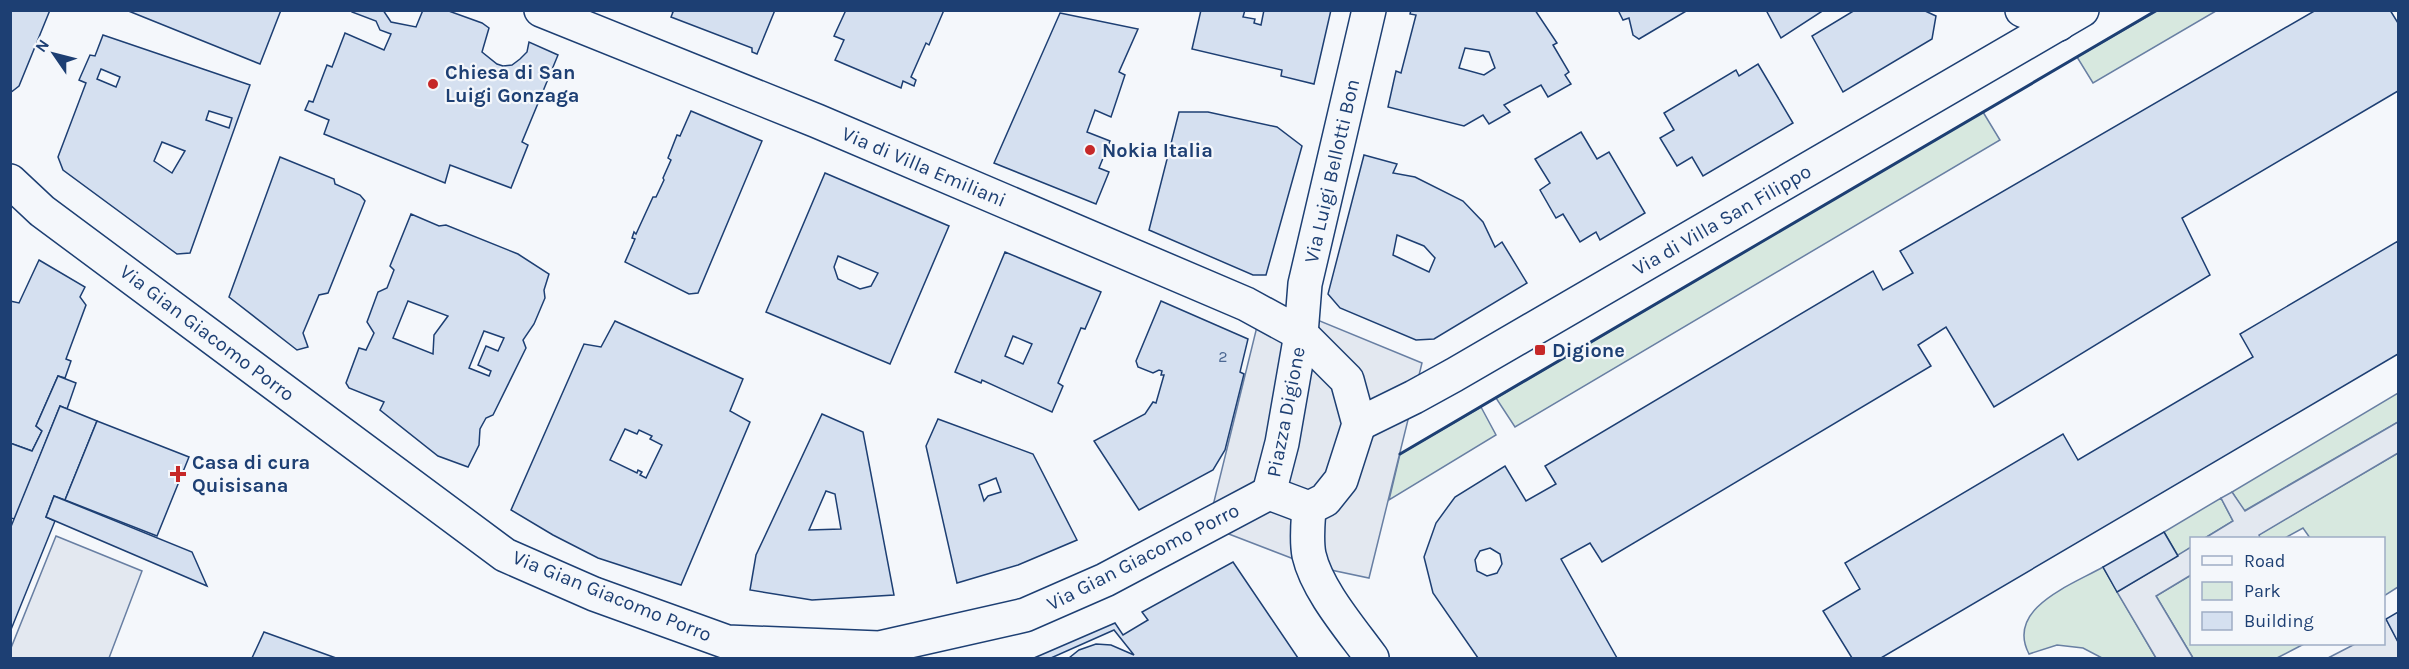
<svg xmlns="http://www.w3.org/2000/svg" width="2409" height="669" font-family="Karla,sans-serif">
  <style>
    .green { fill: #d7e8df; stroke: #687fa3; stroke-width: 1.5 }
    .parking { fill: #e3e8f0; stroke: #687fa3; stroke-width: 1.5 }
    .building { fill: #d5e0f0; stroke: #1d3f73; stroke-width: 1.5; fill-rule: evenodd }
    .lines { fill: none; stroke-linecap: round; stroke-linejoin: round }
    .minor-casing { stroke: #1d3f73; stroke-width: 36 }
    .minor { stroke: #f4f7fb; stroke-width: 33 }
    .wall { stroke: #1d3f73; stroke-width: 3 }
    .poi-dot { fill: #c62828; stroke: #f4f7fb; stroke-width: 2 }
    .labels { text-anchor: middle; dominant-baseline: central; stroke-width: 4.5; stroke-linejoin: round; paint-order: stroke }
    .number-label { font-size: 16px; fill: #4b6792 }
    .poi-label { font-size: 20px; font-weight: bold; fill: #1d3f73; stroke: #f4f7fb; text-anchor: start }
    .street-label { font-size: 20px; fill: #1d3f73; stroke: #f4f7fb }
  </style>
  <rect width="100%" height="100%" fill="#f4f7fb"/>
  <!-- green -->
  <g class="green">
    <polygon points="2157,11 2216,11 2093,83 2077,57"/>
    <polygon points="1983,112 2000,140 1515,427 1496,398"/>
    <polygon points="2398,393 2398,422 2244,511 2232,492"/>
    <polygon points="1481,407 1496,435 1389,500 1400,454"/>
    <polygon points="2398,453 2398,587 2384,596 2384,538 2310,538 2303,528 2285,538 2260,538 2258,535"/>
    <polygon points="2221,498 2233,521 2205,538 2192,538 2191,547 2178,556 2164,532"/>
    <path d="M2103,567L2156,658H2102L2083,648L2057,645L2029,654C2005,608 2072,585 2103,567Z"/>
    <polygon points="2191,575 2192,644 2304,644 2277,658 2193,658 2156,596"/>
  </g>
  <!-- parking -->
  <g class="parking">
    <polygon points="1264,298 1422,363 1369,578 1312,566 1208,526"/>
    <polygon points="2398,422 2398,453 2259,535 2260,538 2205,538 2233,521 2221,498 2232,492 2245,511"/>
    <polygon points="56,536 142,571 109,658 11,658 11,648"/>
    <polygon points="2191,547 2191,575 2156,596 2193,658 2156,658 2117,592"/>
    <polygon points="2386,619 2398,642 2398,658 2328,658 2355,644 2384,644 2384,621"/>
  </g>
  <!-- building -->
  <g class="building">
    <polygon points="10,10 50,10 19,86 10,93"/>
    <polygon points="126,10 281,10 260,64"/>
    <polygon points="352,10 383,10 391,22 416,27 423,10 446,10 482,23 489,28 482,52 497,64 503,66 512,65 520,59 527,52 529,42 558,55 522,142 528,145 511,188 450,165 445,183 324,134 329,120 305,110 309,101 313,102 327,65 332,67 345,33 384,50 391,34 380,30 376,21 352,12"/>
    <polygon points="669,10 775,10 757,54 752,52 752,48 671,17 673,12"/>
    <polygon points="846,10 944,10 929,45 926,43 911,77 916,80 914,86 903,81 901,88 835,60 844,40 834,36"/>
    <polygon points="1201,10 1245,10 1243,17 1255,19 1254,23 1261,25 1264,10 1331,10 1314,84 1281,76 1282,70 1192,49"/>
    <path d="M1411,10H1535L1557,43L1553,45L1569,72L1565,75L1571,84L1548,97L1541,85L1504,105L1510,112L1489,124L1483,115L1464,126L1388,107L1396,71L1401,73L1416,15L1410,14ZM1465,48L1489,52L1495,68L1484,75L1459,68Z"/>
    <polygon points="1618,10 1688,10 1639,39 1633,35 1629,18 1623,20"/>
    <polygon points="1766,10 1824,10 1781,38"/>
    <polygon points="1923,10 1936,16 1932,39 1843,92 1812,36 1855,10"/>
    <path d="M2316,10H2390L2398,23V91L2182,218L2210,275L1994,407L1946,327L1918,345L1931,366L1602,562L1590,543L1561,559L1617,658H1478L1433,593L1424,557L1436,523L1455,497L1505,466L1526,501L1556,484L1545,466L1873,271L1883,290L1913,273L1900,251ZM1490,548L1500,554L1502,564L1497,573L1487,576L1477,571L1475,560L1480,551Z"/>
    <polygon points="1060,13 1138,29 1119,72 1125,75 1111,117 1095,110 1087,132 1110,141 1099,168 1109,172 1096,204 994,163"/>
    <path d="M103,35L250,85L190,253L177,254L63,170L58,157L86,83L79,80L90,55L95,56ZM101,69L120,77L116,87L97,79ZM209,111L232,118L229,128L206,120ZM162,142L185,151L172,173L154,161Z"/>
    <polygon points="1758,64 1793,123 1703,176 1692,157 1677,166 1660,138 1674,130 1664,113 1736,70 1739,76"/>
    <polygon points="691,111 762,141 698,293 689,294 625,262 635,239 632,238 634,232 636,234 653,197 656,197 664,180 663,178 671,160 668,158 677,135 680,136"/>
    <polygon points="1179,112 1208,112 1277,127 1302,146 1266,275 1253,275 1149,230"/>
    <polygon points="1581,132 1597,159 1609,152 1645,213 1600,240 1596,232 1580,242 1563,214 1556,218 1540,190 1550,183 1535,159"/>
    <path d="M1364,155L1397,164L1393,173L1415,177L1463,201L1483,222L1495,247L1502,242L1527,283L1434,339L1416,340L1340,308L1328,294ZM1397,235L1424,246L1435,258L1429,272L1393,255Z"/>
    <polygon points="280,157 334,179 335,184 360,195 365,201 328,293 319,295 303,333 308,347 297,350 229,297"/>
    <path d="M825,173L949,226L890,364L766,312ZM838,256L878,273L871,286L860,289L838,279L834,267Z"/>
    <path d="M411,214L439,226L446,225L518,254L549,274L544,290L545,298L534,324L523,340L526,348L493,415L486,418L480,429L479,445L468,467L438,456L380,410L384,402L349,388L346,383L359,348L366,350L374,333L367,322L378,292L387,288L394,270L390,266ZM408,301L448,316L434,335L433,354L393,338ZM484,331L504,338L498,351L486,346L478,365L491,371L489,376L469,368Z"/>
    <polygon points="2398,241 2398,354 1881,658 1852,658 1823,611 1860,589 1845,563 2063,434 2078,460 2253,357 2240,334"/>
    <path d="M1005,252L1101,292L1085,329L1081,328L1058,383L1063,386L1052,412L982,380L981,383L955,372ZM1013,336L1032,344L1023,364L1005,356Z"/>
    <polygon points="39,260 85,287 80,297 86,305 66,359 71,361 65,378 58,376 36,426 42,431 32,451 10,443 10,301 19,303"/>
    <polygon points="1161,301 1248,339 1240,372 1244,374 1225,450 1213,470 1139,510 1094,441 1145,414 1153,402 1156,403 1164,375 1161,375 1162,371 1159,370 1153,373 1138,367 1136,361"/>
    <path d="M615,321L743,379L730,411L750,422L681,585L598,558L553,535L511,510L584,344L601,347ZM625,429L637,434L639,430L652,436L650,439L662,445L646,478L640,475L642,472L638,470L637,473L610,460Z"/>
    <polygon points="58,376 76,383 67,409 60,406 15,519 10,518 10,443 32,451 42,431 36,426"/>
    <polygon points="60,406 97,421 65,500 54,496 46,517 55,521 10,632 10,529"/>
    <path d="M822,414L863,432L894,595L812,600L750,590L756,555ZM826,491L835,494L841,529L809,530Z"/>
    <path d="M938,419L1033,454L1077,540L1018,565L957,583L926,446ZM996,478L1001,492L988,496L984,501L979,485Z"/>
    <polygon points="97,421 189,457 157,536 65,500"/>
    <polygon points="54,496 192,552 207,586 46,517"/>
    <polygon points="2164,532 2178,556 2117,592 2103,567"/>
    <polygon points="1233,562 1298,658 1069,658 1079,650 1096,644 1111,645 1134,655 1114,630 1051,658 1034,658 1115,623 1123,635 1148,620 1142,612"/>
    <polygon points="2398,612 2398,642 2386,619"/>
    <polygon points="264,632 336,658 252,658"/>
  </g>
  <g class="lines">
    <defs>
      <g id="minor">
        <polyline points="541,10 817,121 1246,304 1301,334 1305,284 1369,10"/>
        <polyline points="2022,10 2059,24"/>
        <polyline points="10,181 42,211 505,555 594,594 727,642 879,648 1025,615 1105,580 1269,493"/>
        <polygon points="1301,334 1347,380 1359,424 1341,480 1325,500 1309,508 1269,493 1282,443"/>
        <polyline points="1359,424 1414,397 1454,375 2082,10"/>
        <path d="M1309,508C1308,523 1306,540 1309,555C1317,590 1351,629 1372,658"/>
      </g>
    </defs>
    <!-- minor casing -->
    <use href="#minor" class="minor-casing"/>
    <!-- minor -->
    <use href="#minor" class="minor"/>
    <!-- wall -->
    <polyline class="wall" points="1400,454 2157,10"/>
  </g>
  <!-- markers -->
  <g class="poi-dot">
    <circle cx="433" cy="84" r="6"/>
    <circle cx="1090" cy="150" r="6"/>
    <rect x="1534" y="344" width="12" height="12" rx="3"/>
    <path d="M175 465h6v6h6v6h-6v6h-6v-6h-6v-6h6z"/>
  </g>
  <g class="labels">
    <!-- number labels -->
    <g class="number-label">
      <text x="1223" y="356">2</text>
    </g>
    <!-- poi labels -->
    <g class="poi-label">
      <text x="445" y="72">Chiesa di San<tspan x="445" dy="23">Luigi Gonzaga</tspan></text>
      <text x="1102" y="150">Nokia Italia</text>
      <text x="1552" y="350">Digione</text>
      <text x="192" y="462">Casa di cura<tspan x="192" dy="23">Quisisana</tspan></text>
    </g>
    <!-- street labels -->
    <g class="street-label">
      <text transform="translate(924 167) rotate(23)">Via di Villa Emiliani</text>
      <text transform="translate(1332 171) rotate(-77)">Via Luigi Bellotti Bon</text>
      <text transform="translate(1722 220) rotate(-30)">Via di Villa San Filippo</text>
      <text transform="translate(207 333) rotate(37)">Via Gian Giacomo Porro</text>
      <text transform="translate(1286 412) rotate(-79)">Piazza Digione</text>
      <text transform="translate(1143 557) rotate(-27)">Via Gian Giacomo Porro</text>
      <text transform="translate(612 596) rotate(22)">Via Gian Giacomo Porro</text>
    </g>
  </g>
  <!-- border -->
  <rect width="2409" height="669" fill="none" stroke="#1d3f73" stroke-width="24"/>
  <!-- legend -->
  <rect x="2190" y="537" width="195" height="108" fill="#f4f7fb" stroke="#9eadc5" stroke-width="1.5"/>
  <rect x="2202" y="556" width="30" height="9" fill="#f4f7fb" stroke="#9eadc5" stroke-width="1.5"/>
  <text x="2244" y="567" font-size="18" fill="#1d3f73">Road</text>
  <rect x="2202" y="582" width="30" height="18" fill="#d7e8df" stroke="#9eadc5" stroke-width="1.5"/>
  <text x="2244" y="597" font-size="18" fill="#1d3f73">Park</text>
  <rect x="2202" y="612" width="30" height="18" fill="#d5e0f0" stroke="#9eadc5" stroke-width="1.5"/>
  <text x="2244" y="627" font-size="18" fill="#1d3f73">Building</text>
  <!-- north arrow -->
  <g transform="translate(54 54) rotate(305)" stroke="#f4f7fb" stroke-width="4.5" paint-order="stroke">
  <path d="M0-4.5L10 22L0 15L-10 22Z" fill="#1d3f73"/>
  <text y="-9" font-size="16" font-weight="bold" text-anchor="middle" fill="#1d3f73">N</text>
  </g>
</svg>
